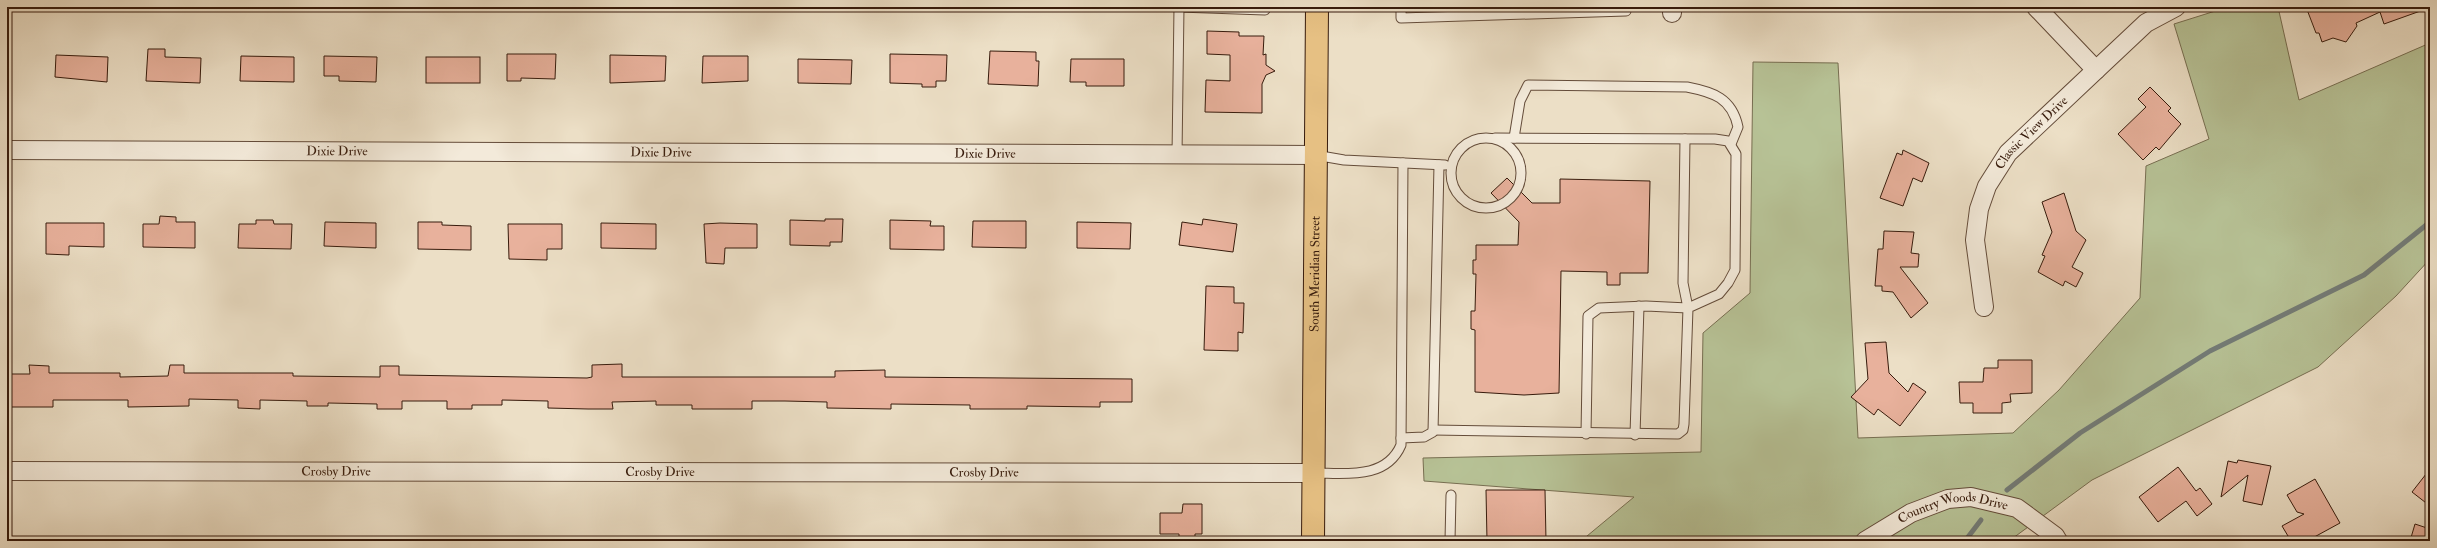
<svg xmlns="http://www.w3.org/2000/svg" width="2437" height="548" font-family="'IM FELL Double Pica',serif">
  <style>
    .green { fill: #b7c296; stroke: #776e51 }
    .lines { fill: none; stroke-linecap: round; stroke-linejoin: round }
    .stream { stroke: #737b76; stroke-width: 5 }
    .building { fill: #e8b19c; stroke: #371b0c }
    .service-casing { stroke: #644c3a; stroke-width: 11 }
    .minor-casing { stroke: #644c3a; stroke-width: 20 }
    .primary-casing { stroke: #371b0c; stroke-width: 24 }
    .service { stroke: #f3eada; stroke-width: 9 }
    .minor { stroke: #f3eada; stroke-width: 18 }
    .primary { stroke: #e6c083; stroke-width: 22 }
    .labels { text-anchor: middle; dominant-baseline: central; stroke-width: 3; stroke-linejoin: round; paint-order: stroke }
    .street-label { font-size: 13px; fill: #371b0c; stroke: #f3eada }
  </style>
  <rect width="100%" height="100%" fill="#ecdfc6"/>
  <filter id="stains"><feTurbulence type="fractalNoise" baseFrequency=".005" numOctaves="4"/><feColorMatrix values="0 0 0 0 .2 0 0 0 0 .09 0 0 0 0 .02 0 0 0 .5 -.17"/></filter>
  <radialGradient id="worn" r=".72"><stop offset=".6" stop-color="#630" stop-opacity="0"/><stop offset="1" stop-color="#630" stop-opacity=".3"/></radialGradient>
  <!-- green -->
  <polygon class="green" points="2228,7 2278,7 2299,100 2430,43 2430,259 2396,296 2318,367 2092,480 2009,541 1581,541 1634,497 1424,481 1423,458 1701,452 1703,333 1750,293 1753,62 1838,63 1858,438 2013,433 2059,390 2140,298 2146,166 2209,139 2174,24"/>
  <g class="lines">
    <!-- stream -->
    <g class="stream">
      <polyline points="2007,490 2080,433 2210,351 2364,275 2430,222"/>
      <polyline points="1965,541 1981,520"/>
    </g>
  </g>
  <!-- building -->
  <g class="building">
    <polygon points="2306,7 2426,7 2426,9 2384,24 2380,12 2356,23 2357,26 2346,42 2333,38 2322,42 2319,33 2316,33"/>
    <polygon points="1207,31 1239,32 1239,36 1264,36 1263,55 1266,54 1266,65 1275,71 1266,75 1262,84 1262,113 1205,112 1206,80 1230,81 1230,55 1207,54"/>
    <polygon points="148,49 165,49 165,57 201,58 200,83 146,81"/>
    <polygon points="990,51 1036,52 1036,61 1039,61 1038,86 988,84"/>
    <polygon points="507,54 556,54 555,79 521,78 521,81 507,81"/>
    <polygon points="890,54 947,55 946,81 936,81 936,87 922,87 922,84 890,83"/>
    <polygon points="56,55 108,57 107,82 55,77"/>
    <polygon points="610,55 666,56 665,81 610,83"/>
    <polygon points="241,56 294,57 294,82 240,81"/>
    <polygon points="324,56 377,57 376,82 339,81 339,76 324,76"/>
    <polygon points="703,56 748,56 748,81 702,83"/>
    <rect x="426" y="57" width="54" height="26"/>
    <polygon points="798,59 852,60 851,84 798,83"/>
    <polygon points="1071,59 1124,59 1124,86 1086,86 1086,82 1070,82"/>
    <polygon points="2150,87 2171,108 2168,111 2181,124 2159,150 2156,147 2143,160 2118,134 2146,107 2138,99"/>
    <polygon points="1903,150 1929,163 1922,182 1913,178 1903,206 1880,198 1897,153 1902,155"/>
    <polygon points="1507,178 1532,203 1560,203 1560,179 1650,181 1648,273 1620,273 1620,285 1607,285 1607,272 1561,271 1559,393 1524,395 1475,392 1475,330 1471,329 1471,311 1475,311 1476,274 1473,274 1473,260 1476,260 1476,245 1518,245 1519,222 1491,193"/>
    <polygon points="2064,193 2076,231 2086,240 2072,267 2083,273 2076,287 2065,281 2063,286 2038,272 2045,256 2042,255 2052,232 2042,202"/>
    <polygon points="160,216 176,217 176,222 195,222 195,248 143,247 143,224 159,224"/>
    <polygon points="825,219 843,219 842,242 830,242 830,246 790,245 790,220 825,221"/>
    <polygon points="1203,219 1237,224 1233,252 1179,245 1182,222 1202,225"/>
    <polygon points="256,220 273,220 274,224 292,224 291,249 238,248 239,224 256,224"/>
    <polygon points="890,220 931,221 930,226 944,226 944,250 890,249"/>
    <polygon points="973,221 1026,221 1026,248 972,247"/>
    <polygon points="325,222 376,223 376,248 324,246"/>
    <polygon points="418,222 442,222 442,225 471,226 471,250 418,249"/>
    <polygon points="1077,222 1131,223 1130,249 1077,248"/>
    <polygon points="46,223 104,223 104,247 69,246 69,255 46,254"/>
    <polygon points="601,223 656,224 656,249 601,248"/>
    <polygon points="720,223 757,224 757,248 725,248 724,264 706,263 704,224"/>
    <polygon points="508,224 562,224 562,249 547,249 547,260 509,259"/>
    <polygon points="1884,231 1914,232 1911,253 1919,254 1918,267 1900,267 1928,303 1911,318 1893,292 1882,291 1882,286 1875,286 1878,249 1883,249"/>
    <polygon points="1206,286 1234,287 1234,303 1244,303 1243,333 1238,332 1238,351 1204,350"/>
    <polygon points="1886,342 1889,373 1908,392 1913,383 1926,392 1900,426 1878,409 1874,415 1851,397 1868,379 1865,343"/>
    <polygon points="1998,360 2032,360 2032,393 2010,394 2011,402 2002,403 2002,413 1973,413 1973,403 1960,403 1959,382 1983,382 1984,368 1998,368"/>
    <polygon points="622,364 622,377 835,377 835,371 885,370 885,377 1132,379 1132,402 1100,402 1100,407 1027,406 1027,409 970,409 970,405 891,404 891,409 827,408 827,402 785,401 752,401 752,409 692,409 692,405 656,405 656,401 612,402 613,409 588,409 548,408 548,401 502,400 502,405 472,405 472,409 447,409 447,401 402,401 402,409 377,409 377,404 328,403 328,406 307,406 307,401 260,400 260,409 238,408 238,400 189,399 189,406 128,407 128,400 53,400 53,407 7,407 7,374 30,374 29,365 49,366 49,373 120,373 120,377 168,376 170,365 184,365 184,373 293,373 293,376 380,377 380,366 399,366 399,375 587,378 592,377 592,365"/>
    <polygon points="2238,460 2271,466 2262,505 2243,501 2248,475 2221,497 2228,461 2237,463"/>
    <polygon points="2178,467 2196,491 2200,488 2212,504 2197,516 2186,501 2158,522 2139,497"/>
    <polygon points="2430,469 2430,506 2412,492"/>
    <polygon points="2315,479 2340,523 2307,541 2291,541 2282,526 2304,514 2297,512 2287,495"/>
    <polygon points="1486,490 1545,490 1546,541 1487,541"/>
    <polygon points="1183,504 1202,504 1202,534 1195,534 1195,541 1179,541 1179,534 1160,534 1160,513 1182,513"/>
    <polygon points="2415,524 2430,529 2430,541 2410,541"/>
  </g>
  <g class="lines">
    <defs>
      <g id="service">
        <polyline points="1401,7 1401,18 1626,11 1626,7"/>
        <circle cx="1486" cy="173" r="35"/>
        <path d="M1514,138L1520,101L1528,85L1687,87C1713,92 1732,98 1738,127L1731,144"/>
        <polyline points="1177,155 1179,7 1265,10"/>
        <polyline points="1315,155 1344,160 1445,165"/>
        <polyline points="1433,430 1678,434 1683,430 1684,424 1688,308 1719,294 1728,283 1735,270 1736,154 1728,141 1715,139 1495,138"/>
        <polyline points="1586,434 1588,316 1599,308 1646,306 1688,308 1683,283 1685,139"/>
        <polyline points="1635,435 1639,306"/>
        <polyline points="1401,438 1424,437 1433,432 1439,165"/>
        <path d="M1314,473C1345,473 1386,480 1401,445L1403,163"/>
        <polyline points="1450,541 1451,495"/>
      </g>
      <g id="minor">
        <polyline points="2036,7 2096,70"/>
        <polyline points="1672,13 1672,7"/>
        <path id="s1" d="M7,150L1315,155"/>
        <path id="s2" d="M1984,307L1975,240L1979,209L1987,186L2008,153L2096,70L2146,23L2176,7"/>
        <path id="s3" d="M7,471L1314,473"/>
        <path id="s4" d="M1865,541L1911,513L1948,499L1971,497L2017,508L2055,536L2058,541"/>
      </g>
      <g id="primary">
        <path id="s5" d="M1313,541L1317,7"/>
      </g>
    </defs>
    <!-- service casing -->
    <use href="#service" class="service-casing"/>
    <!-- minor casing -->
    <use href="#minor" class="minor-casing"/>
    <!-- primary casing -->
    <use href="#primary" class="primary-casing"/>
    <!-- service -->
    <use href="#service" class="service"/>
    <!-- minor -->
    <use href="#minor" class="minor"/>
    <!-- primary -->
    <use href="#primary" class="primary"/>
  </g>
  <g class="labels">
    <!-- street labels -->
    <g class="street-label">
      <text stroke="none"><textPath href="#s2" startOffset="193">Classic View Drive</textPath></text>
      <text stroke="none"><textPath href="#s1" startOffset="330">Dixie Drive</textPath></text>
      <text stroke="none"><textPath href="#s1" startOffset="654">Dixie Drive</textPath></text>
      <text stroke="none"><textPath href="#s1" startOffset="978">Dixie Drive</textPath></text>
      <text stroke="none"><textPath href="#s5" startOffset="267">South Meridian Street</textPath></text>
      <text stroke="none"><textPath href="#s3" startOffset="329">Crosby Drive</textPath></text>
      <text stroke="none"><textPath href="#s3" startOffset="653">Crosby Drive</textPath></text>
      <text stroke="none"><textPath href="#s3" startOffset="977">Crosby Drive</textPath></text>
      <text stroke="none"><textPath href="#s4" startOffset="97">Country Woods Drive</textPath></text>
    </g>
  </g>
  <!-- margin -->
  <rect width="2437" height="548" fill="none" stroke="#ecdfc6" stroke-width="24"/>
  <rect x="8" y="8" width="2421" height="532" fill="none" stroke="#371b0c" stroke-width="2"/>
  <rect x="12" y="12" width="2413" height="524" fill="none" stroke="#371b0c"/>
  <rect width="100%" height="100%" filter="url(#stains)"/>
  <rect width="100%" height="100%" fill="url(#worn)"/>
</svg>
